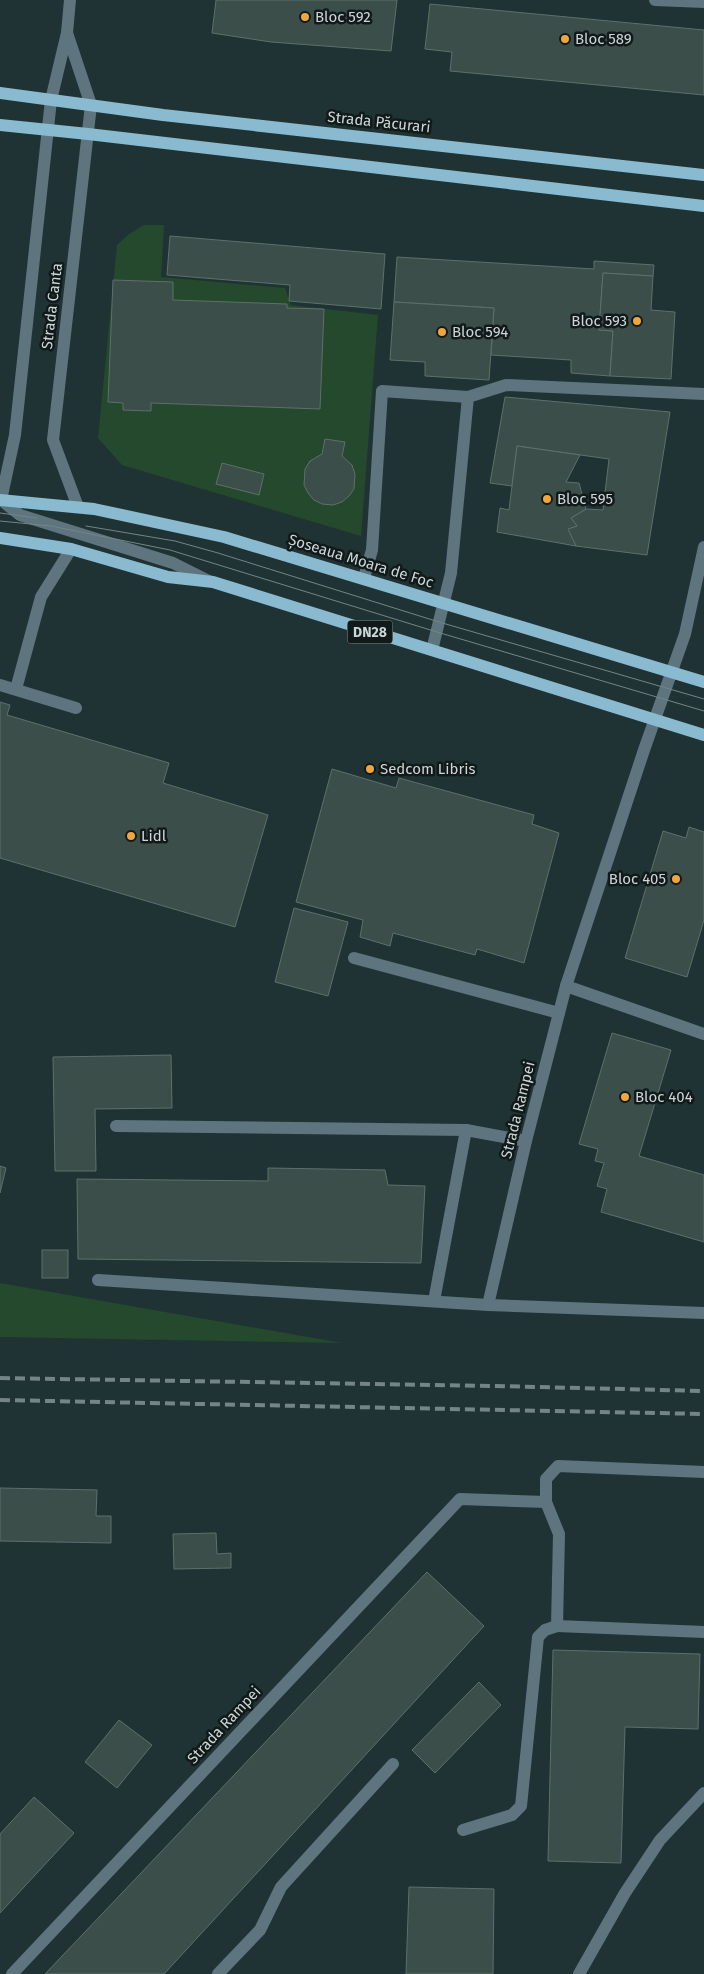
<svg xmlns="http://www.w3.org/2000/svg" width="704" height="1974" font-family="'Fira Sans',sans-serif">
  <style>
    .green { fill: #24492d }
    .building { fill: #3c4e49; stroke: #5d706a }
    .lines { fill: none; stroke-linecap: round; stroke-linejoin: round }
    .minor { stroke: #5e757f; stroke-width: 12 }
    .major { stroke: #8abacf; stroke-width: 12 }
    .tram { stroke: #758485; stroke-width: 1 }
    .rail { stroke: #758485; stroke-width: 4; stroke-dasharray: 10 5; stroke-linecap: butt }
    .poi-dot { fill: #efa73d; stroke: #111919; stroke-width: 2 }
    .labels { text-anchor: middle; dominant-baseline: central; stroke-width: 5; stroke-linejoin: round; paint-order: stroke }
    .shield { fill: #111919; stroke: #939d9e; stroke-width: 1 }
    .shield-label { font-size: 14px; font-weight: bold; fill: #cbd6d7 }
    .poi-label { font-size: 15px; fill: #cbd6d7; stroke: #111919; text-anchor: start }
    .street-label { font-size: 15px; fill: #cbd6d7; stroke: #111919 }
  </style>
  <rect width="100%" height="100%" fill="#203334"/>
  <!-- green -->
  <g class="green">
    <polygon points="144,225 164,225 161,277 285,288 291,305 378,315 361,536 122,465 98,438 117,245 128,235"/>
    <polygon points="0,1283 342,1343 0,1337"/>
  </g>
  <!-- building -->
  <g class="building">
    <polygon points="216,0 397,0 391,51 271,42 212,33"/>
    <polygon points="430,4 704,30 704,95 450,71 452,52 425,49"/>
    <polygon points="170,236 385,254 381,309 289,301 290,285 167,275"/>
    <polygon points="397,257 594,269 594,261 654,265 653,276 603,273 599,330 613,331 610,376 571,373 571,360 491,355 494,308 394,302"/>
    <polygon points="603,273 653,276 651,310 675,312 671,379 610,376 613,331 599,330"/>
    <polygon points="113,280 173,282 173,300 287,304 287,308 324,309 320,409 151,403 151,411 123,410 123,403 108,402"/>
    <polygon points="394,302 494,308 489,380 425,376 425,362 390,360"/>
    <polygon points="505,397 670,412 647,555 576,546 567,529 577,526 571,518 586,509 603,510 609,459 517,446 512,486 490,483"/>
    <polygon points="325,439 345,442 342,456 352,465 355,474 354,489 349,496 342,502 333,505 322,504 314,500 308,493 304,485 305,469 310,461 322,454"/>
    <polygon points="517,446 580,455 566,482 579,483 586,509 571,518 577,526 568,529 576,546 497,532 500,508 509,510"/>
    <polygon points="222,463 264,474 259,495 216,484"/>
    <polygon points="0,702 10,705 7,715 169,763 163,783 268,815 235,927 0,858"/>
    <polygon points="332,769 396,788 399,778 534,815 532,824 559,833 524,963 477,949 475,955 393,933 390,946 360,937 363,920 296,902"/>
    <polygon points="689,827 704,832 704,920 687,977 625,958 663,831 686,838"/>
    <polygon points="294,908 348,922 328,996 275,982"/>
    <polygon points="612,1033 671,1050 639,1156 704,1175 704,1242 601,1212 607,1189 597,1186 604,1163 595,1161 598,1149 579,1144"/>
    <polygon points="171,1055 172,1108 95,1109 96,1171 55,1171 53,1057"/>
    <polygon points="0,1166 6,1168 0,1193"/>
    <polygon points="268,1168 385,1170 388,1185 425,1186 421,1263 78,1259 77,1179 268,1181"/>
    <rect x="42" y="1250" width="26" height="28"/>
    <polygon points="0,1488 97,1490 96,1516 111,1516 111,1543 0,1541"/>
    <polygon points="216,1533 217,1554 231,1553 231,1568 174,1569 173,1534"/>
    <polygon points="427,1572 484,1626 164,1974 45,1974"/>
    <polygon points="553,1650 700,1654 698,1729 625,1727 621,1863 548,1861"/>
    <polygon points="479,1682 501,1705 435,1773 412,1750"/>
    <polygon points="119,1720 152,1745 117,1788 85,1762"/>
    <polygon points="34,1797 74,1833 0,1913 0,1834"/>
    <polygon points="409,1887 494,1889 493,1974 406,1974"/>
  </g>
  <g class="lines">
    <!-- minor -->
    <g class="minor">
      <polyline points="70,0 67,33 51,100 15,435 1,500 20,515 173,563 209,581"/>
      <polyline points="655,0 704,2"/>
      <polyline points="67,33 91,105 53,440 78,507"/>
      <polyline points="364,578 372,550 382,391 468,397"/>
      <polyline points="432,650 451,573 468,397 506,385 704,394"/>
      <polyline points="0,685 76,708"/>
      <polyline points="16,689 41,597 71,549"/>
      <polyline points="354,958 559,1013"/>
      <polyline points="566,986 704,1034"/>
      <polyline points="116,1126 466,1130 526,1141"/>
      <polyline points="98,1280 488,1305 704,1313"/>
      <polyline points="434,1301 466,1130"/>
      <polyline points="488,1305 526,1141 566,986 644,750 685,634 704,547"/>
      <polyline points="704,1472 558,1466 546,1479 546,1502 559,1534 557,1626 704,1632"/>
      <polyline points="463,1830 512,1815 521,1806 538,1637 545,1630 557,1626"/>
      <polyline points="12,1974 460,1499 546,1502"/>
      <polyline points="218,1974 260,1930 281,1887 393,1764"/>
      <polyline points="579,1974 625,1893 660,1840 704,1793"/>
    </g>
    <!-- major -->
    <g class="major">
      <polyline points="0,93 163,115 704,175"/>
      <polyline points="0,125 88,134 704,206"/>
      <polyline points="0,500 94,509 224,537 704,682"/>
      <polyline points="0,538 71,549 168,577 213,582 704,735"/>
    </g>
    <!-- tram -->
    <g class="tram">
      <polyline points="0,513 37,518"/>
      <polyline points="0,521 51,526 170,550 437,632 704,711"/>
      <polyline points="86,526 175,541 218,553 439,622 704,699"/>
    </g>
    <!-- rail -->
    <g class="rail">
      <polyline points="0,1378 496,1386 704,1391"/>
      <polyline points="0,1400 704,1414"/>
    </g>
  </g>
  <!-- markers -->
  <g class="poi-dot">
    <circle cx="305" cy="17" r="5"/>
    <circle cx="565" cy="39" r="5"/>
    <circle cx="637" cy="321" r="5"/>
    <circle cx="442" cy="332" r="5"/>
    <circle cx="547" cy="499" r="5"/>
    <circle cx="370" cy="769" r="5"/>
    <circle cx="131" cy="836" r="5"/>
    <circle cx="676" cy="879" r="5"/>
    <circle cx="625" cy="1097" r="5"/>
  </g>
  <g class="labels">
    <!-- shield labels -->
    <rect class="shield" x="347.5" y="620.5" width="45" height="23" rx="4"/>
    <g class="shield-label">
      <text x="370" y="632">DN28</text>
    </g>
    <!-- poi labels -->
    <g class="poi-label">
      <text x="315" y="17">Bloc 592</text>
      <text x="575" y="39">Bloc 589</text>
      <text x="627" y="321" text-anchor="end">Bloc 593</text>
      <text x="452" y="332">Bloc 594</text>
      <text x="557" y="499">Bloc 595</text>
      <text x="380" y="769">Sedcom Libris</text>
      <text x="141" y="836">Lidl</text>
      <text x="666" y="879" text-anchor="end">Bloc 405</text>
      <text x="635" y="1097">Bloc 404</text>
    </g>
    <!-- street labels -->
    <g class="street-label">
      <text transform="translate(379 122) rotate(6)">Strada Păcurari</text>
      <text transform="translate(52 306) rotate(-83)">Strada Canta</text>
      <text transform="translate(361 561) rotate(17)">Șoseaua Moara de Foc</text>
      <text transform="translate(518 1110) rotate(-76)">Strada Rampei</text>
      <text transform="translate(224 1725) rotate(-47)">Strada Rampei</text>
    </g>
  </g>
</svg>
